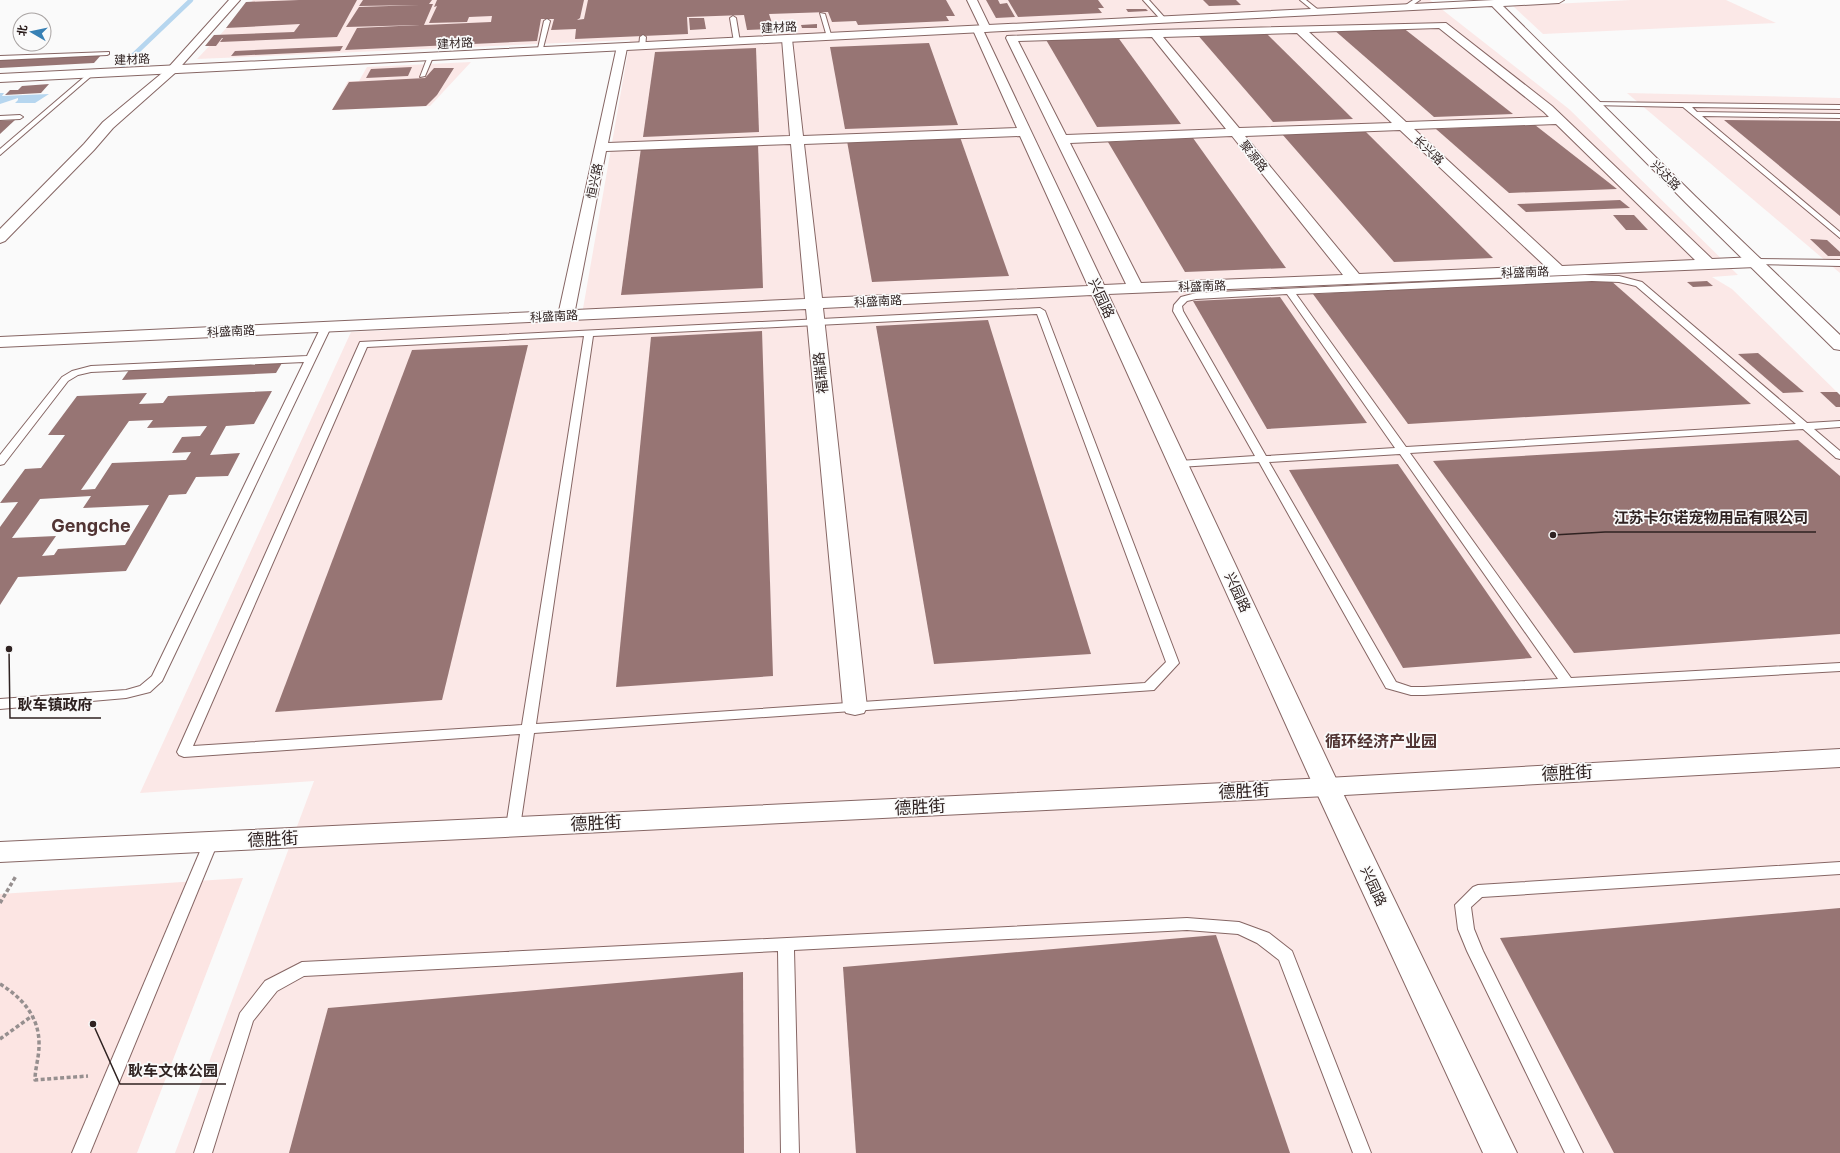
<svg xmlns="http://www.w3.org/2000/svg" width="1840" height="1153" font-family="Inter,'Noto Sans SC',sans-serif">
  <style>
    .built { fill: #fbe8e7 }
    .green { fill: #fce5e3 }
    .water { fill: #b6d6ef }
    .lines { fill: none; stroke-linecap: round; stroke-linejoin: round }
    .stream { stroke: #b6d6ef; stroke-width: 4.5 }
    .building { fill: #977574; fill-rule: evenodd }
    .service-casing { stroke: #866664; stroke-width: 2 }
    .minor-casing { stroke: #866664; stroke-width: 2 }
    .tertiary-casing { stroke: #866664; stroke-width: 2 }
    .path { stroke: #968f8f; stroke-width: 3.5; stroke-dasharray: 4 2.5; stroke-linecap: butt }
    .service { fill: #fff; fill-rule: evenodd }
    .minor { fill: #fff; fill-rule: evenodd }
    .tertiary { fill: #fff; fill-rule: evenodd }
    .labels { text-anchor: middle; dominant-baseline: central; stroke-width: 3.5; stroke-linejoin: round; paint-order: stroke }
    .far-street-label { font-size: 12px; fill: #2f2221; stroke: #fafafa }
    .street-label { font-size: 14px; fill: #2f2221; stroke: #fafafa }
    .quarter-label { font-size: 16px; font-weight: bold; fill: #513433; stroke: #fafafa }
    .near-street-label { font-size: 17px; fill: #2f2221; stroke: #fafafa }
    .district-label { font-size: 18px; font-weight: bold; fill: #513433; stroke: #fafafa }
    .leader { fill: none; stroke: #2f2221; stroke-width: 1.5 }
    .callout-dot { fill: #2f2221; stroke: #fafafa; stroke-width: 1.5 }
    .callout-label { font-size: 15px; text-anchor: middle; font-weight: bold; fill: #2f2221; stroke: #fafafa; stroke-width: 3.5; stroke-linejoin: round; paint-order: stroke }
  </style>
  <rect width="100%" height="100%" fill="#fafafa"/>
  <!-- built -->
  <g class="built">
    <polygon points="253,0 1430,0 1569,109 1738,275 1712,277 1732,289 1840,395 1840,1153 175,1153 314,781 140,793 351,332 581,320 630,40 197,59"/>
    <polygon points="1631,0 1726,0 1776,23 1543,34 1513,6"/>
    <polygon points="471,62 430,106 332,110 348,81 359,81 367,67"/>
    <polygon points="1627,93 1840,98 1840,273"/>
  </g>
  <!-- green -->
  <polygon class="green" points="243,878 137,1153 0,1153 0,894"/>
  <!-- water -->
  <polygon class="water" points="0,93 4,93 2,96 49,94 35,103 15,103 18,100 18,98 0,104"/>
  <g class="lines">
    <!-- stream -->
    <polyline class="stream" points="123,65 191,0"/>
  </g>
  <!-- building -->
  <g class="building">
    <polygon points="299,0 357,0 337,37 220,42 223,38 222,38 216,46 205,46 214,35 294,32 300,24 226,28 246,2"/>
    <polygon points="363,0 432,0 429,4 433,4 424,25 491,22 492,16 469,17 467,22 429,23 437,6 434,7 437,0 584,0 580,18 577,20 584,19 588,0 946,0 955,16 946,16 949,21 858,25 856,21 832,22 828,12 769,14 774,29 747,30 744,15 687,17 688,34 575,39 576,29 551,30 554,19 541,19 537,41 345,50 357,28 420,25 346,27 359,7 420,5 359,6"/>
    <polygon points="986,0 998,0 1000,4 1007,3 1015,17 996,18"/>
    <polygon points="1008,0 1098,0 1104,8 1098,8 1102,13 1018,17"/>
    <polygon points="1203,0 1236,0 1241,5 1209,6"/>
    <polygon points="1126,9 1146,9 1148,11 1128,12"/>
    <polygon points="689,18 704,18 706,29 690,30"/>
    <polygon points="817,24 817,28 802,28 801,25"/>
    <polygon points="1402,27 1513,114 1434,117 1333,29"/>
    <polygon points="1264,31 1353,119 1273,122 1196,33"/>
    <polygon points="1117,36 1181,124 1097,127 1045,38"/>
    <polygon points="929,43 958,125 845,129 830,47"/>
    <polygon points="343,46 340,51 231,56 235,51"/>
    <polygon points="756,48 759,132 643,137 655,52"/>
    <polygon points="102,54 94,63 0,68 0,60"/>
    <polygon points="412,67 408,76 366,78 371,69"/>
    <polygon points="434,68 454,68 437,95 426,106 332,110 349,82 425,78"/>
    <polygon points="49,84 41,93 5,95 10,90 18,90 22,86"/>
    <polygon points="15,120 0,134 0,121"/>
    <polygon points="1724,120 1840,121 1840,216"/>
    <polygon points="1535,125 1617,189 1509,193 1436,129"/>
    <polygon points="1365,131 1493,258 1394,262 1282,134"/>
    <polygon points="960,137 1009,276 872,282 847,141"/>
    <polygon points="1193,138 1286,268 1185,272 1108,142"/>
    <polygon points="758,144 763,288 621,295 641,148"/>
    <polygon points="1620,200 1630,208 1526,212 1517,204"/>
    <polygon points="1613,215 1634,215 1648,230 1626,230"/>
    <polygon points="1810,239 1827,240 1840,252 1840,256 1828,256"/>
    <polygon points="1610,280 1751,404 1408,424 1313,294"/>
    <polygon points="1707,281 1713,286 1693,287 1687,282"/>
    <polygon points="1280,297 1367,423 1267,429 1193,301"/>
    <polygon points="988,320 1091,654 934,664 876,326"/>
    <polygon points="762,331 773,676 616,687 651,337"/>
    <polygon points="528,345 442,700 275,712 412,350"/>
    <polygon points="1758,353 1804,392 1783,393 1738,354"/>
    <polygon points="282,363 276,373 122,380 129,370"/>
    <path d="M272,391L254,424L226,426L210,455L240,453L228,476L196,477L186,494L169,495L126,571L18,577L0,605V527L18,502L0,503L25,469L41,468L65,435H48L77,396L147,393L139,404L163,403L168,396ZM153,420L147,428L207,426L200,436L182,437L172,453L191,452L186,460L112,463L95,489L81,490L129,421ZM91,496L83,508L149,505L125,545L58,549L54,555L42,556L56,536L12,538L40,499Z"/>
    <polygon points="1820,392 1837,392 1840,395 1840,407 1836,407"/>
    <polygon points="1798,440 1840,476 1840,634 1574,653 1433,461"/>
    <polygon points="1398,464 1532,658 1403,668 1289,470"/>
    <polygon points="1840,908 1840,1153 1614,1153 1500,938"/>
    <polygon points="1216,935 1290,1153 856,1153 843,967"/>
    <polygon points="743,972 744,1153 289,1153 328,1008"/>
  </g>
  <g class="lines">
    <defs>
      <g id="service">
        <polygon points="1143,0 1149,0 1166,19 1166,21 1162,21"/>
        <polygon points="1300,0 1306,0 1321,12 1316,13"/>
        <polygon points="1413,0 1420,0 1407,9 1403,9 1403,7"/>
        <polygon points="820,13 825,14 832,38 827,37"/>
        <polygon points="733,16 736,18 740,42 737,44 734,42 730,18"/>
        <polygon points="547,19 550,21 542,52 537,53 544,21"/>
        <polygon points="643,35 646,37 645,47 642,49 639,47 640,37"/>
        <polygon points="109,52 109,54 107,55 0,60 0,56"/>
        <polygon points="428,56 433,57 425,76 420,77"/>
        <polygon points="90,72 95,73 0,155 0,149"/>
        <polygon points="1594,102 1840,105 1840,109 1692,107 1697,112 1840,114 1840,118 1702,116 1840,232 1840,238 1683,107 1592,105 1591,104"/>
        <polygon points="0,116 20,115 23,117 20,119 0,120"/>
        <polygon points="1756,259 1840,260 1840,266 1753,264 1752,262"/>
        <path d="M1585,275L1619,276L1642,282L1807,423L1840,421V427L1814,429L1840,451V459L1836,458L1803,429L1410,453L1571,678L1840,663V671L1424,695H1411L1386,688L1259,462L1179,467L1174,464L1179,461L1255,456L1173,311L1174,305L1181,297L1196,293ZM1592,281L1619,282L1636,286L1796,424L1406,447L1296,294ZM1287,294L1395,448L1266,456L1183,311L1182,306L1187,301L1196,299ZM1400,454L1558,679L1424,687H1411L1396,682L1269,462Z"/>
        <path d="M1040,308L1045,311L1179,663L1154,690L534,733L520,827L518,831L513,832L508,831L506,827L520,734L184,757L179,755L177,752L360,342ZM1037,314L1166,662L1145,683L536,724L593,336ZM584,336L522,725L193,746L367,347Z"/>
        <polygon points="326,324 331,327 162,681 150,692 126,698 0,709 0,699 126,690 140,686 152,676 304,362 91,372 78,375 68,381 4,464 0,465 0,455 62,377 72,371 91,366 307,356 321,327"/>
        <polygon points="211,836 216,838 218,842 90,1153 72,1153 204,842 206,838"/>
        <polygon points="1840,862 1840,874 1482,897 1471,907 1474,929 1483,951 1583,1153 1565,1153 1467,951 1458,929 1455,905 1473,887 1478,885"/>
        <polygon points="1187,918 1239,922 1269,933 1292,951 1371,1153 1353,1153 1279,960 1257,943 1238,934 1187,930 794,950 799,1153 781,1153 778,951 304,976 277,991 253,1021 212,1153 194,1153 240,1013 265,981 302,962"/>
      </g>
      <g id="minor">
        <polygon points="229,0 240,0 175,73 113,128 94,150 5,241 0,243 0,229 84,144 103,122 167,69"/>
        <path d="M967,0H977L991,29L990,31L984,32L1104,285L1126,284L1006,38L1007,36L1154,30L1446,23L1552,106L1712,259L1756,257L1761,259L1764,262L1761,265L1756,267L1108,294L1340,787L1517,1153H1483L1314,787L1092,295L823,308L867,707L864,713L855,715L846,713L843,707L806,309L0,347V337L559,311L617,46H625L627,48L608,143L790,136L782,39L787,36L792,39L803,136L1017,128L973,30L974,28L980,27ZM1439,28L1544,112L1549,117L1406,122L1309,32ZM1297,33L1392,123L1239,128L1163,37ZM1152,37L1226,129L1066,135L1018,41ZM1556,124L1695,260L1562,266L1414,129ZM1400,130L1545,266L1359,274L1245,136ZM1020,136L1088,286L822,298L804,144ZM1232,136L1343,275L1141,283L1070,143ZM791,144L805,299L575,310L606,151Z"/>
      </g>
      <g id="tertiary">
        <polygon points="1494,0 1564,0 1559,3 1503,6 1696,197 1840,335 1840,350 1834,349 1686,203 1492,6 0,82 0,74"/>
        <polygon points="1840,749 1840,767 1327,796 0,862 0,842 1327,778"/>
      </g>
    </defs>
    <!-- service casing -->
    <use href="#service" class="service-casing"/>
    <!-- minor casing -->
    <use href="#minor" class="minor-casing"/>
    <!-- tertiary casing -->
    <use href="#tertiary" class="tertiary-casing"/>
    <!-- path -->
    <g class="path">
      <polyline points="0,903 16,876"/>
      <path d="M0,984C23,998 40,1018 39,1046C39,1057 35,1069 35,1080L88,1076"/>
      <polyline points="0,1039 32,1016"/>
    </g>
    <!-- service -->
    <use href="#service" class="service"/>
    <!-- minor -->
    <use href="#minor" class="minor"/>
    <!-- tertiary -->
    <use href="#tertiary" class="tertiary"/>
  </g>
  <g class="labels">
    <!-- far-street labels -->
    <g class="far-street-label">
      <text transform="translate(779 27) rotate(-3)">建材路</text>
      <text transform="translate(455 43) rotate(-3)">建材路</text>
      <text transform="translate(132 59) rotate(-2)">建材路</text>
      <text transform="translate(1429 150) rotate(43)">长兴路</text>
      <text transform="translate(1254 156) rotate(51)">聚源路</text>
      <text transform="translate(1666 175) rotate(45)">兴达路</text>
      <text transform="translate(594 181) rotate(-78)">恒兴路</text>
      <text transform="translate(1525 272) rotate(-2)">科盛南路</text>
      <text transform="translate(1202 286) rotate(-2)">科盛南路</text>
      <text transform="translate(878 301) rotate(-3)">科盛南路</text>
      <text transform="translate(554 316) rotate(-3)">科盛南路</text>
      <text transform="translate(231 331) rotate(-3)">科盛南路</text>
    </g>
    <!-- street labels -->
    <g class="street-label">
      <text transform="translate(1102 298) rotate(65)">兴园路</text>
      <text transform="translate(820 373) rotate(-96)">福瑞路</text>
      <text transform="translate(1238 592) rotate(65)">兴园路</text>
      <text transform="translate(1374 886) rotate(65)">兴园路</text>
    </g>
    <!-- quarter labels -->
    <g class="quarter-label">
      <text x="1381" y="741">循环经济产业园</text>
    </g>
    <!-- near-street labels -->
    <g class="near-street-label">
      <text transform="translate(1567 773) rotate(-3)">德胜街</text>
      <text transform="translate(1244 791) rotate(-3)">德胜街</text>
      <text transform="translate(920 807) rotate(-3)">德胜街</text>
      <text transform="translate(596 823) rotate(-3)">德胜街</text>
      <text transform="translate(273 839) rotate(-3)">德胜街</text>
    </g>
    <!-- district labels -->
    <g class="district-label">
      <text x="91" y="525">Gengche</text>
    </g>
  </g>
  <!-- callouts -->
  <path class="leader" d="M1553 535L1605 532H1816M9 649L10 718H101M93 1024L120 1084H226"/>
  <g class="callout-dot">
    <circle cx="1553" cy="535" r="4"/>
    <circle cx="9" cy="649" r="4"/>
    <circle cx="93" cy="1024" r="4"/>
  </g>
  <g class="callout-label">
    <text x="1711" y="523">江苏卡尔诺宠物用品有限公司</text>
    <text x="55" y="710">耿车镇政府</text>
    <text x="173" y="1076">耿车文体公园</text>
  </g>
  <!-- north arrow -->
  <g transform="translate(32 32) rotate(279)"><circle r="19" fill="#fafafa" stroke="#a9a4a3"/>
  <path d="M0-3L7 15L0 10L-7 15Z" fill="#3881b5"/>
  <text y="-6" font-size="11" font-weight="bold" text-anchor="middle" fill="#2f2221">北</text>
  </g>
</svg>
